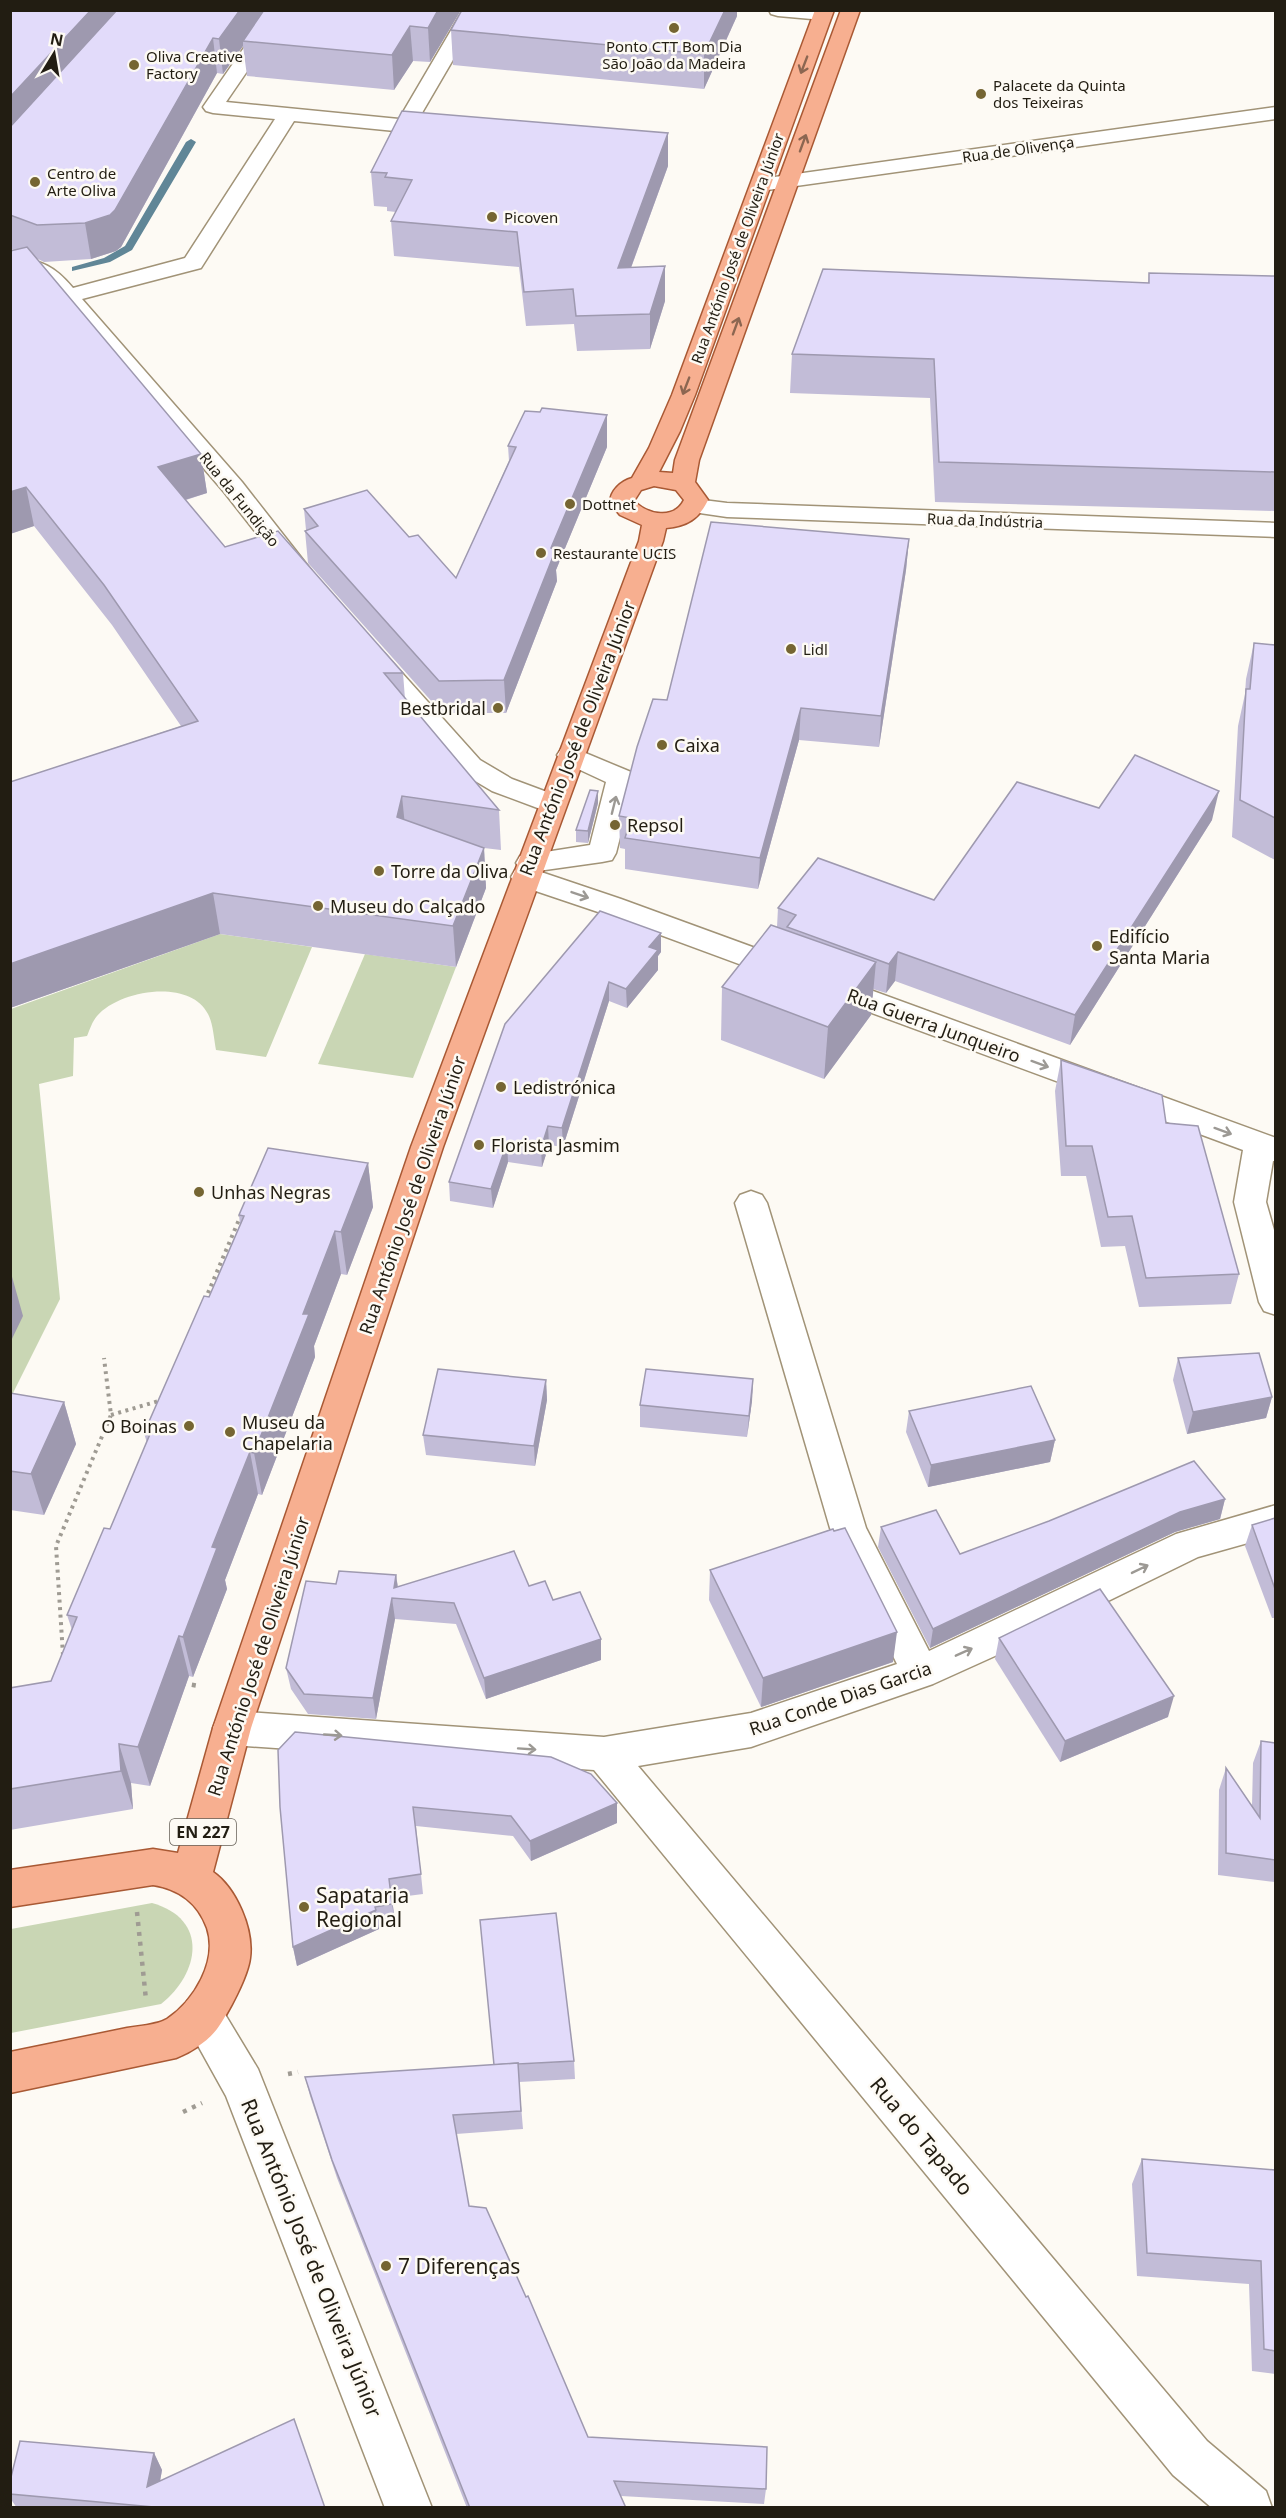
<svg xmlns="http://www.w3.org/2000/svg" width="1286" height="2518" font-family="'Noto Sans',sans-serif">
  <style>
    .green { fill: #c9d6b4 }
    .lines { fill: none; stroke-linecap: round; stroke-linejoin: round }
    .stream { fill: #608697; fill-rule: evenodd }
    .minor-casing { stroke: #a19377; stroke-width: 3 }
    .major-casing { stroke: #a95934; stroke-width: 3 }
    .path-far1 { stroke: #9f9b93; stroke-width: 4; stroke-dasharray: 3 4.5; stroke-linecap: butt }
    .path { stroke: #9f9b93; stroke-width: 4.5; stroke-dasharray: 4 6; stroke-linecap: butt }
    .minor { fill: #fff; fill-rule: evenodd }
    .major { fill: #f7af90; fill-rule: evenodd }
    .wall { fill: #c2bcd7 }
    .shaded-wall { fill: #9e99af }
    .building { fill: #e2dbfa; stroke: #9e99af; stroke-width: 1.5 }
    .oneway { stroke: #8c6651 }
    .oneway2 { stroke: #9c9994 }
    .poi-dot { fill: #756532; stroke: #fdfaf4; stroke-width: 2 }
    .labels { text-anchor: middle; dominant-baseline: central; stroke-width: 5; stroke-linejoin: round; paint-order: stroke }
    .far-poi-label { font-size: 15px; fill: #221d12; stroke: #fdfaf4; text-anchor: start }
    .far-street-label { font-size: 15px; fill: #221d12; stroke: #fdfaf4 }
    .shield { fill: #fdfaf4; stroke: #645f56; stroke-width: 1.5 }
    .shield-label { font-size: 16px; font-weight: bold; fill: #221d12 }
    .poi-label { font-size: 18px; fill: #221d12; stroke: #fdfaf4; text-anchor: start }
    .street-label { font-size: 18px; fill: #221d12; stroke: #fdfaf4 }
    .near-poi-label { font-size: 21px; fill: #221d12; stroke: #fdfaf4; text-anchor: start }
    .near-street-label { font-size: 21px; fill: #221d12; stroke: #fdfaf4 }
  </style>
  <rect width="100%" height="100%" fill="#fdfaf4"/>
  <!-- green -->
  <g class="green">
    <path d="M220,934L312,947L266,1057L216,1050C214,1039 213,1023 208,1014C190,978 119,990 97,1016C92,1022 90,1029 87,1036L74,1038L73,1076L39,1084L60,1299L11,1397V1009Z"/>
    <polygon points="365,954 456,967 413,1078 318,1064"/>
    <path d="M152,1903C209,1919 200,1973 161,2004L11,2033V1929Z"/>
  </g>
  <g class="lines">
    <!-- stream -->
    <polygon class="stream" points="191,139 196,142 132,250 110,262 72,271 72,267 104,258 125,246 186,142"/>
    <defs>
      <g id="minor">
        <path d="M270,10H289L226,102L399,119L463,10H482L412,130L405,132L294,121L201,268L82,299L242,482L307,565L311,570L307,575L298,578L289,575L224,492L42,280L25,271L10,268V255C41,262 52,263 73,288L185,258L275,119L213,113L206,111L203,107Z"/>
        <polygon points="769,10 830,10 832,14 830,18 823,20 778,16 771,14"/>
        <polygon points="1276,107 1276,119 761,191 754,189 751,185 754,181 761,179"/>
        <polygon points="695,499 727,503 1276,523 1276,537 727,517 686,511 683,506 686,501"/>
        <polygon points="375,651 384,653 480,760 512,779 563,798 567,804 563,810 553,813 543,810 492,791 460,772 366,665 362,659 366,653"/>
        <polygon points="571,747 631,772 635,778 616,853 612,860 602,862 538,871 621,899 1276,1138 1276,1161 1273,1161 1266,1202 1276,1237 1276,1315 1264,1311 1259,1302 1234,1202 1243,1150 601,913 515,884 511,877 515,870 520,869 516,863 520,856 590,845 606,782 561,761 557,755 561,749"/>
        <polygon points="751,1191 762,1195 767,1203 866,1528 929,1651 1176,1534 1276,1505 1276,1535 1198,1557 1006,1651 933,1684 751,1747 638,1766 1207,2441 1266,2491 1272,2508 1212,2508 1173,2475 594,1770 232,1745 218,1740 213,1728 218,1716 232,1711 604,1737 751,1713 897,1664 830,1528 735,1203 740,1195"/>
        <polygon points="202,1995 217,2001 258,2069 432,2508 385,2508 226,2096 181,2015 187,2001"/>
      </g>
      <path id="major" d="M815,10H834L695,395L680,431L659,472L673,473L675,460L841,10H860L699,460L695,482L708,500C699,519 687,526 666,528L663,541L443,1147L251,1728L213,1872C236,1888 254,1929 250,1958C248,1976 228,2014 217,2029C207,2042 191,2052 176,2058L10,2093V2052C49,2044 88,2036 127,2028C139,2026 157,2025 167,2019C194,2001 218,1961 207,1928C198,1903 179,1889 153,1885L10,1907V1870L153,1849L178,1853L213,1728L411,1147L639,541L642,525L620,515L610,503C610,491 621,481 632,478L649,448L672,395ZM654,486L676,490L684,500C674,520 648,515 634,501L641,490Z"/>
    </defs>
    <!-- minor casing -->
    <use href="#minor" class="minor-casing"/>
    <!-- major casing -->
    <use href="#major" class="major-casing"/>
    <!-- path-far1 -->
    <g class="path-far1">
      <polyline points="205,1300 241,1215"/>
      <polyline points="111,1415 162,1400"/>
      <polyline points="63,1655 56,1546 111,1415 104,1358"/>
    </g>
    <!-- path -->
    <g class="path">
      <polyline points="182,1683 199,1686"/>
      <polyline points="137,1912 146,2000"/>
      <polyline points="288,2074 298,2072"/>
      <polyline points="183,2112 202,2103"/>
    </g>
    <!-- minor -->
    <use href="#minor" class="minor"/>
    <!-- major -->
    <use href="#major" class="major"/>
  </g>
  <!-- wall -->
  <g class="wall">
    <polygon points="10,10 461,10 430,62 413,61 394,90 247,76 243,46 223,74 217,73 121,247 116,251 91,259 44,262 36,258 201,454 207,493 186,500 225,547 403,673 405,699 499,810 501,850 484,848 486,888 456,967 220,934 10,1008 10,782 181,726 112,625 34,526 10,534 10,251 14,250 10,249"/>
    <polygon points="462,10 737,10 737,16 704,89 453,65 451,30"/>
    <polygon points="668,166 631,268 665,266 665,301 650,349 577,351 574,324 526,326 519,267 394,256 391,221 396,212 387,211 387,207 374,206 371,172"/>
    <polygon points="1149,273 1275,276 1275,511 935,502 930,398 790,393 792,354 1148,283"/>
    <polygon points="540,412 607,415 607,447 556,570 557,581 506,713 442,713 308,563 305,531 306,530 304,509 409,537 456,578 509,461 508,446"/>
    <polygon points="909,539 906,570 879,747 799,740 758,889 625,869 625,849 620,848 619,816 667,700"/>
    <polygon points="1254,643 1275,645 1275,860 1232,837 1238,726 1245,694 1246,679"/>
    <polygon points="598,791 598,803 588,843 576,842 576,830"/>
    <polygon points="1099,808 1212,820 1070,1045 895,981 886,993 873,989 871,1015 824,1079 721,1040 722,987 777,927 778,908 934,900"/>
    <polygon points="661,933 661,952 658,956 658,970 627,1008 609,1001 563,1147 549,1145 542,1167 508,1162 493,1208 450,1201 449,1182 505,1024"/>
    <polygon points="1061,1060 1166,1123 1239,1274 1231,1304 1139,1307 1125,1246 1101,1247 1086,1176 1061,1176 1055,1091"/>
    <polygon points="368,1163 373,1207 347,1275 341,1274 314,1346 315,1357 262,1495 258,1494 225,1580 227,1589 193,1677 189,1676 150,1786 131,1783 133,1809 10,1830 10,1688 51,1681 72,1630 67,1615 110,1529 147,1443 144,1433 209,1297 240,1224 239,1215"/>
    <polygon points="1178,1358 1272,1397 1266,1418 1187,1434 1173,1380"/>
    <polygon points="753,1379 752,1401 747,1437 640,1427 640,1405"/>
    <polygon points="546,1380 547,1400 535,1466 426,1455 423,1435"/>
    <polygon points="10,1393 64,1402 76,1444 44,1515 10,1510"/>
    <polygon points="909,1411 1055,1440 1050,1462 928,1487 906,1432"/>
    <polygon points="1225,1499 1220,1519 1175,1532 930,1648 878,1547 881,1527 960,1554"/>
    <polygon points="1275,1518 1275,1618 1272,1618 1245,1546 1252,1525"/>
    <polygon points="710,1570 893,1662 761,1707 709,1600"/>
    <polygon points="396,1575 398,1587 529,1586 553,1600 601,1639 601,1660 486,1699 456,1624 395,1619 376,1719 308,1714 291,1689 286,1668 336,1584"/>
    <polygon points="999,1638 1168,1717 1060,1762 995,1659"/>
    <polygon points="1261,1741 1275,1743 1275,1882 1218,1875 1219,1790 1226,1768 1252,1806 1253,1763"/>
    <polygon points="617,1803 617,1823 531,1861 513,1836 416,1826 423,1894 392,1898 395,1923 379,1926 379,1929 297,1966 293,1947 280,1807"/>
    <polygon points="574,2061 575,2079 519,2082 523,2129 456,2134 469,2206 588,2437 766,2489 764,2504 621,2496 626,2508 467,2508 337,2178 310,2096 305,2077"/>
    <polygon points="1142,2159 1275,2170 1275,2374 1252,2371 1249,2284 1137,2276 1132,2184"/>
    <polygon points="154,2453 162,2470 160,2481 325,2508 17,2508 10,2498 10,2481"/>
  </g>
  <!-- shaded-wall -->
  <g class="shaded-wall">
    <polygon points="91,10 128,10 10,139 10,97"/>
    <polygon points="240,10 268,10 243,41 243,46 223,74 219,39"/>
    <polygon points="438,10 461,10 430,62 428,28"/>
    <polygon points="725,10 737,10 737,16 704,89 704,54"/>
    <polygon points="410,26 413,61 394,90 392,55"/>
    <polygon points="213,38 217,73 121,247 116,251 91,259 85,223"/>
    <polygon points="668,133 668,166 618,303 618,268"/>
    <polygon points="665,266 665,301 650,349 650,314"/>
    <polygon points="607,415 607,447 556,570 557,581 506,713 504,680 551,548"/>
    <polygon points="201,454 207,493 165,506 158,467"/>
    <polygon points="26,487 34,526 10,534 10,492"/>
    <polygon points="909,539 906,570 879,747 881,716"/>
    <polygon points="801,708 799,740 758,889 760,858"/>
    <polygon points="598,791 598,803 588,843 588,831"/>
    <polygon points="1219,791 1212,820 1070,1045 1075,1015"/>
    <polygon points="402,796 406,836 397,817"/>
    <polygon points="484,848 486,888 456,967 453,926"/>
    <polygon points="213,893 220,934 10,1008 10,964"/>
    <polygon points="661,933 661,952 658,956 658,970 627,1008 626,989 649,947"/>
    <polygon points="898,952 895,981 886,993 889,964"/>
    <polygon points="876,962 871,1015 824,1079 828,1027"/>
    <polygon points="609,982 609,1001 563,1147 562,1128"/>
    <polygon points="548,1126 549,1145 542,1167 541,1148"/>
    <polygon points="507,1143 508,1162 493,1208 491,1189"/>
    <polygon points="368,1163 373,1207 347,1275 341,1232"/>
    <polygon points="335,1231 341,1274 314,1346 315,1357 262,1495 254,1453 303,1314"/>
    <polygon points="11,1273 23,1316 10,1343"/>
    <polygon points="753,1379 752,1401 747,1437 749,1416"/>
    <polygon points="546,1380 547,1400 535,1466 534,1446"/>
    <polygon points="1272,1397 1266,1418 1187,1434 1193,1412"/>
    <polygon points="64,1402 76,1444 44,1515 31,1474"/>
    <polygon points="1055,1440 1050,1462 928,1487 931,1465"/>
    <polygon points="250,1452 258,1494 225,1580 227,1589 193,1677 183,1637 212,1547"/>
    <polygon points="1225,1499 1220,1519 1175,1532 930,1648 933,1629 1180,1512"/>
    <polygon points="396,1575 399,1596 394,1588"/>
    <polygon points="392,1598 395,1619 376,1719 373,1698"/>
    <polygon points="897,1632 893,1662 761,1707 763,1678"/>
    <polygon points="179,1636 189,1676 150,1786 138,1747"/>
    <polygon points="601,1639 601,1660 486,1699 484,1678"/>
    <polygon points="1174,1696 1168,1717 1060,1762 1065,1741"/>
    <polygon points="119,1744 131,1783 133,1809 121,1771"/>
    <polygon points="617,1803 617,1823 531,1861 530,1841"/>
    <polygon points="389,1879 392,1898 395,1923 392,1904"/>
    <polygon points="375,1907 379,1929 297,1966 293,1947"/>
    <polygon points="154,2453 162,2470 156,2504 147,2487"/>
  </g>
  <!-- building -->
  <g class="building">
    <polygon points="10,10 91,10 10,97"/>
    <polygon points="117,10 240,10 219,39 213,38 115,210 110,215 85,223 37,225 10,215 10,127"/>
    <polygon points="264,10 438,10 428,28 410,26 392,55 243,41"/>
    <polygon points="462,10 725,10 704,54 451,30"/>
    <polygon points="402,111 668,133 618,268 665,266 650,314 576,316 573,289 524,292 517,232 391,221 412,180 385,177 387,173 371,172"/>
    <polygon points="27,247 201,454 158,467 225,547 278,531 403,673 384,673 499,810 402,796 397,817 484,848 453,926 213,893 10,964 10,782 198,721 104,585 26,487 10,492 10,251"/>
    <polygon points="823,269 1149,283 1149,273 1275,276 1275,472 939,462 934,359 792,354"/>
    <polygon points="542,408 607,415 551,548 556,549 504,680 439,681 305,531 318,526 304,509 367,490 409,537 418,535 456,578 516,447 508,446 525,411 540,412"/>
    <polygon points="711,522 909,539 881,716 801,708 760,858 625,838 631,818 619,816 637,747 653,699 667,700"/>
    <polygon points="1254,643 1275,645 1275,818 1240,800 1246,689 1250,689"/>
    <polygon points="1135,755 1219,791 1075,1015 898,952 889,964 787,927 796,915 778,908 818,858 934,900 1017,782 1099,808"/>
    <polygon points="590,790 598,791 588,831 576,830"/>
    <polygon points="600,911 661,933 649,947 658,950 626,989 609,982 562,1128 548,1126 541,1148 507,1143 491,1189 449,1182 505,1024"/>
    <polygon points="771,925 876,962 828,1027 722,987"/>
    <polygon points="1061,1060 1162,1095 1166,1123 1198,1126 1239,1274 1146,1278 1132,1216 1108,1217 1092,1146 1066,1146"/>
    <polygon points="268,1148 368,1163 341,1232 335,1231 303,1314 309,1314 254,1453 250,1452 212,1547 217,1548 183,1637 179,1636 138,1747 119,1744 121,1771 10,1789 10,1688 51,1681 77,1617 67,1615 104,1528 110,1529 150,1434 144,1433 204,1296 209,1297 244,1216 239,1215"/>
    <polygon points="1259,1353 1272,1397 1193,1412 1178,1358"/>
    <polygon points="438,1369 546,1380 534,1446 423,1435"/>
    <polygon points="646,1369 753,1379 749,1416 640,1405"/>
    <polygon points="1031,1386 1055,1440 931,1465 909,1411"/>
    <polygon points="10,1393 64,1402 31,1474 10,1471"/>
    <polygon points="1194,1461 1225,1499 1180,1512 933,1629 881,1527 936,1510 960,1554 1049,1521"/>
    <polygon points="1275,1518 1275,1589 1252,1525"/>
    <polygon points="845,1528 897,1632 763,1678 710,1570 833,1529 834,1531"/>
    <polygon points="514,1551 529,1586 545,1581 553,1600 580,1592 601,1639 484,1678 454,1603 392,1598 373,1698 304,1694 286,1668 306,1581 336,1584 339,1571 396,1575 394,1588"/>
    <polygon points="1100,1589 1174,1696 1065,1741 999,1638"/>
    <polygon points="295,1732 551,1757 591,1774 617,1803 530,1841 511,1816 413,1807 421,1874 389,1879 392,1904 375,1907 376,1910 293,1947 280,1807 278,1750"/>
    <polygon points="1261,1741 1275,1743 1275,1860 1226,1853 1226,1768 1260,1818"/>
    <polygon points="556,1913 574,2061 518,2064 518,2063 494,2065 480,1920"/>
    <polygon points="518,2063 521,2111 453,2115 469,2206 486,2208 526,2297 528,2296 588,2437 767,2447 766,2489 614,2481 626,2508 470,2508 332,2160 305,2077"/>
    <polygon points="1142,2159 1275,2170 1275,2351 1264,2349 1261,2261 1147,2253"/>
    <polygon points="294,2419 325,2508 165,2508 10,2494 10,2481 20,2441 154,2453 147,2487"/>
  </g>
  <!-- one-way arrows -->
  <defs><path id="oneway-shaft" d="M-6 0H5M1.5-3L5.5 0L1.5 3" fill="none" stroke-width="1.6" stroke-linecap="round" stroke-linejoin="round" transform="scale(1.5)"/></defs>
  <g class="oneway">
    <use href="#oneway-shaft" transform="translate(804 65) rotate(111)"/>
    <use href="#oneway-shaft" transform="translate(803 143) rotate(-70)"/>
    <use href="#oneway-shaft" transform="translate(736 326) rotate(-70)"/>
    <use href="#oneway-shaft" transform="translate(686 386) rotate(111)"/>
  </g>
  <g class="oneway2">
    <use href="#oneway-shaft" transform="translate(614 805) rotate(-76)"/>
    <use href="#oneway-shaft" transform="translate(580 895) rotate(19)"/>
    <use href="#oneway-shaft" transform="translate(1040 1064) rotate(20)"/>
    <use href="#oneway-shaft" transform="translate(1223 1131) rotate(20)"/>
    <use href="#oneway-shaft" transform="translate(1140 1569) rotate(-26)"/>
    <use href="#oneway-shaft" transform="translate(964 1652) rotate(-24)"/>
    <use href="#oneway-shaft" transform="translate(333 1735) rotate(4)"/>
    <use href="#oneway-shaft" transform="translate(527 1749) rotate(4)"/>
  </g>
  <!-- markers -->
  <g class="poi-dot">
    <circle cx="674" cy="28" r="6"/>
    <circle cx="134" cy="65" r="6"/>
    <circle cx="981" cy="94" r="6"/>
    <circle cx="35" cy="182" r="6"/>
    <circle cx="492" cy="217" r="6"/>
    <circle cx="570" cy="504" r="6"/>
    <circle cx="541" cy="553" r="6"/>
    <circle cx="791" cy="649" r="6"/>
    <circle cx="498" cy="708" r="6"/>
    <circle cx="662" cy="745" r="6"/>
    <circle cx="615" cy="825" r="6"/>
    <circle cx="379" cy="871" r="6"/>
    <circle cx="318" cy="906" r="6"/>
    <circle cx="1097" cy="946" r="6"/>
    <circle cx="501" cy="1087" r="6"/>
    <circle cx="479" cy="1145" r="6"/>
    <circle cx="199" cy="1192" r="6"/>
    <circle cx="189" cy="1426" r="6"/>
    <circle cx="230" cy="1432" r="6"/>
    <circle cx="304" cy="1907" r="6"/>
    <circle cx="386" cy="2266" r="6"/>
  </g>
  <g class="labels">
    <!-- far-poi labels -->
    <g class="far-poi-label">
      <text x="674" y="46" text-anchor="middle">Ponto CTT Bom Dia<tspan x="674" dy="17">São João da Madeira</tspan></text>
      <text x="146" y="56">Oliva Creative<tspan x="146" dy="17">Factory</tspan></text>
      <text x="993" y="85">Palacete da Quinta<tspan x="993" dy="17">dos Teixeiras</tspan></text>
      <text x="47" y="173">Centro de<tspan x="47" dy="17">Arte Oliva</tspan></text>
      <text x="504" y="217">Picoven</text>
      <text x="582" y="504">Dottnet</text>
      <text x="553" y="553">Restaurante UCIS</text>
      <text x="803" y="649">Lidl</text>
    </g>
    <!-- far-street labels -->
    <g class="far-street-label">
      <text transform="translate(1018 149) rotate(-8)">Rua de Olivença</text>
      <text transform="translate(737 248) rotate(-70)">Rua António José de Oliveira Júnior</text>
      <text transform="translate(240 499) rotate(51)">Rua da Fundição</text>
      <text transform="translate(985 520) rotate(2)">Rua da Indústria</text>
    </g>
    <!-- shield labels -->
    <rect class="shield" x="170" y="1819" width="66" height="26" rx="4.5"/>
    <g class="shield-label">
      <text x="203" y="1832">EN 227</text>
    </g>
    <!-- poi labels -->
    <g class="poi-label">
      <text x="486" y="708" text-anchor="end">Bestbridal</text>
      <text x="674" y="745">Caixa</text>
      <text x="627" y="825">Repsol</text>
      <text x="391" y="871">Torre da Oliva</text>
      <text x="330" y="906">Museu do Calçado</text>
      <text x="1109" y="936">Edifício<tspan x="1109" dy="21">Santa Maria</tspan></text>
      <text x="513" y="1087">Ledistrónica</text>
      <text x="491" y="1145">Florista Jasmim</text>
      <text x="211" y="1192">Unhas Negras</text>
      <text x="242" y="1422">Museu da<tspan x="242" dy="21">Chapelaria</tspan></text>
      <text x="177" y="1426" text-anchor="end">O Boinas</text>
    </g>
    <!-- street labels -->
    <g class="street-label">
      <text transform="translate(577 738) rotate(-69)">Rua António José de Oliveira Júnior</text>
      <text transform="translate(934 1025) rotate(20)">Rua Guerra Junqueiro</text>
      <text transform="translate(412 1195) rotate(-71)">Rua António José de Oliveira Júnior</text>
      <text transform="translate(258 1656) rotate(-72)">Rua António José de Oliveira Júnior</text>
      <text transform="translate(840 1698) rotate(-19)">Rua Conde Dias Garcia</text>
    </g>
    <!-- near-poi labels -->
    <g class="near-poi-label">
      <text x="316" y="1895">Sapataria<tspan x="316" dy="24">Regional</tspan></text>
      <text x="398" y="2266">7 Diferenças</text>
    </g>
    <!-- near-street labels -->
    <g class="near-street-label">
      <text transform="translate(922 2136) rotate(50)">Rua do Tapado</text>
      <text transform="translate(312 2258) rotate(68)">Rua António José de Oliveira Júnior</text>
    </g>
  </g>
  <!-- border -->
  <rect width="1286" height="2518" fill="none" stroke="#221d12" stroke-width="24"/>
  <!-- north arrow -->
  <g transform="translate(54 54) rotate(11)" stroke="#fdfaf4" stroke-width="4.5" paint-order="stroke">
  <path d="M0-4.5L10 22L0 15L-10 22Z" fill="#221d12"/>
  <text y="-9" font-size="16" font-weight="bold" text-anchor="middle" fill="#221d12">N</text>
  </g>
</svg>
